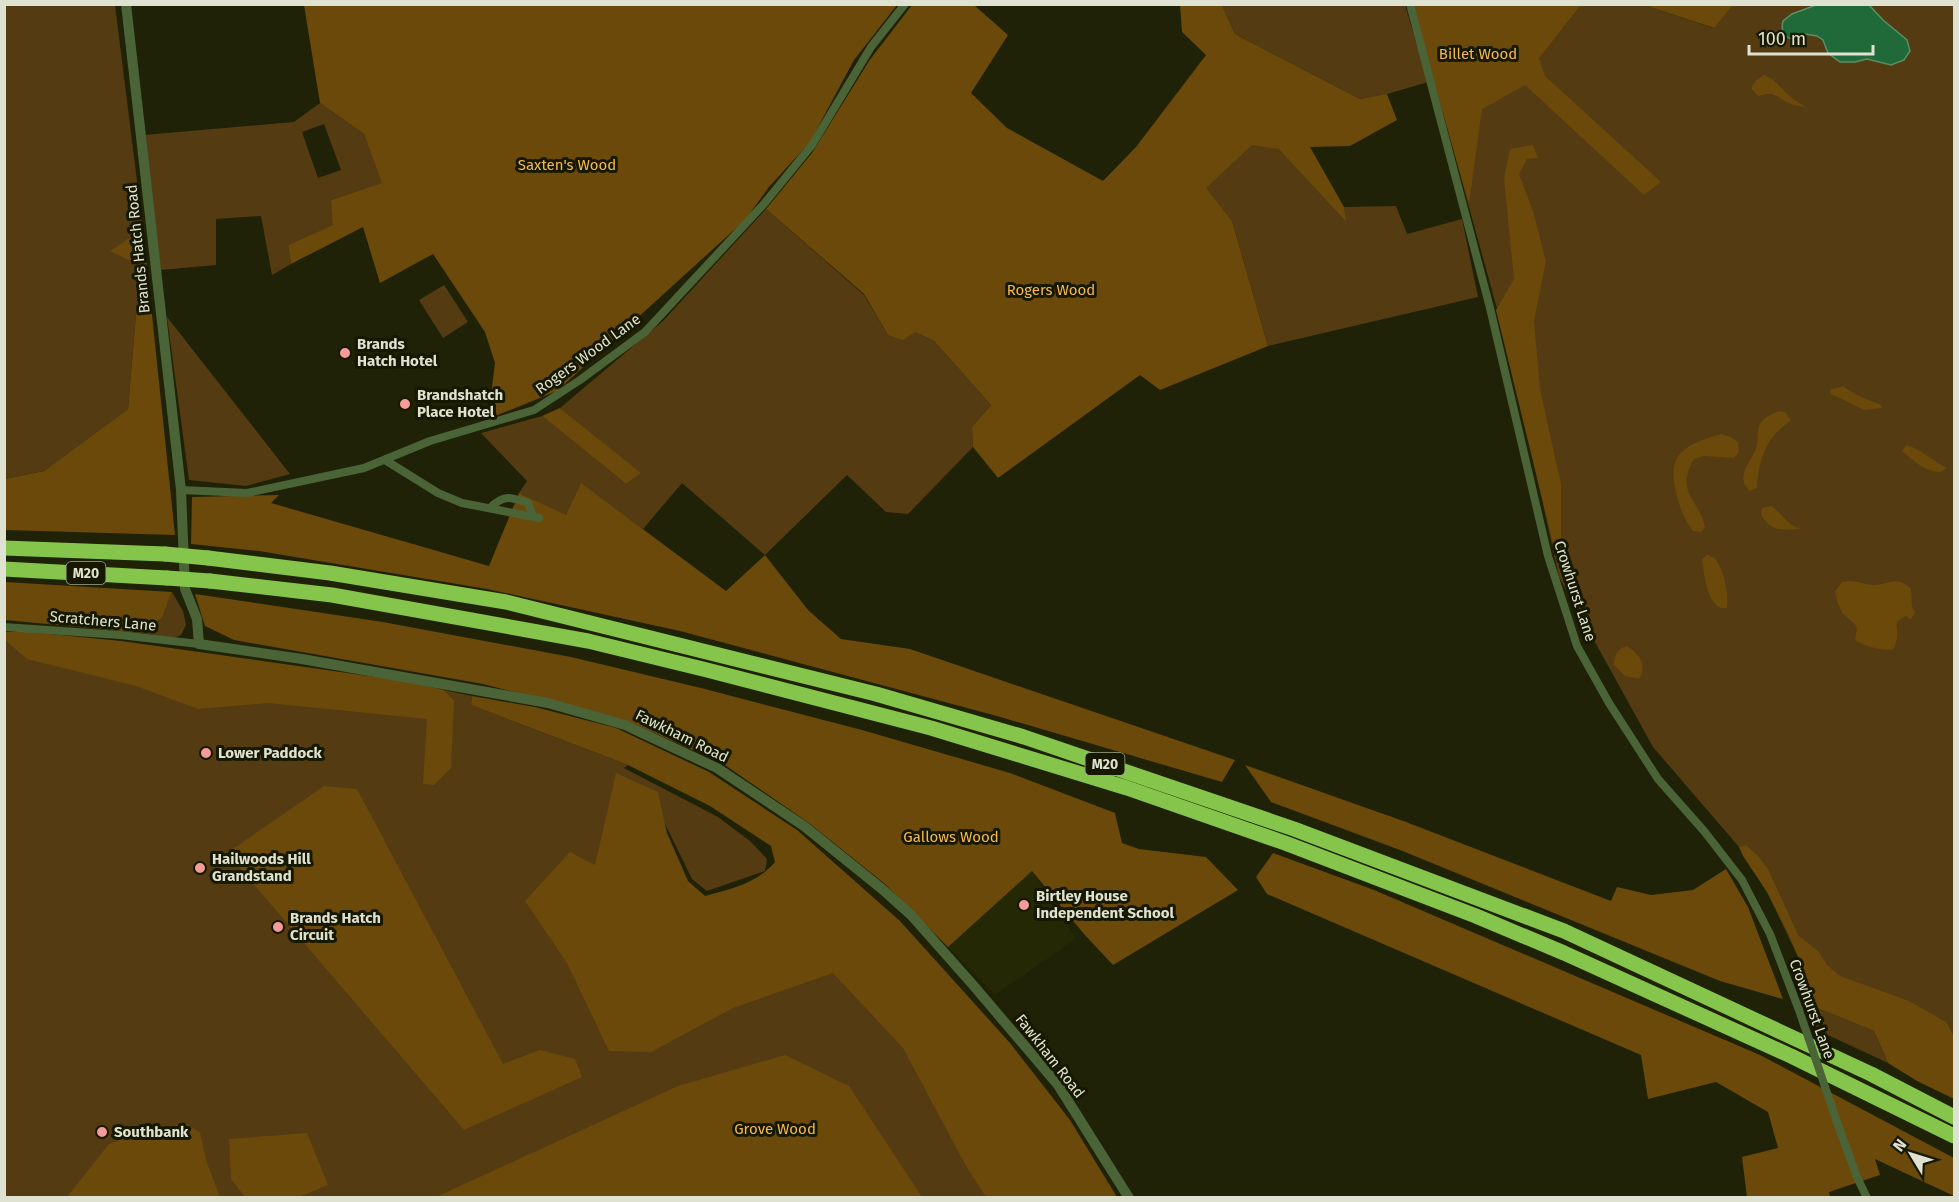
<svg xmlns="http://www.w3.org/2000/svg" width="1959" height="1202" font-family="'Fira Sans',sans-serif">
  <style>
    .built { fill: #252805 }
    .green { fill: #543b11; fill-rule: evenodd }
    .forest { fill: #6a490a }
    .water { fill: #206a39; stroke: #598e67; stroke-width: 1.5 }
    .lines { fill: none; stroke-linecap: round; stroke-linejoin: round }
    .minor { stroke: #4b6437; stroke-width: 8 }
    .tertiary { stroke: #4b6437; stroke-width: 10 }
    .motorway { stroke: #85c54b; stroke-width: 15 }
    .minor-bridge { stroke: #4b6437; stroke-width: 8 }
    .motorway-bridge { stroke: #85c54b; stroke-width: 15 }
    .poi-dot { fill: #f59b98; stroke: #161800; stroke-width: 2 }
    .labels { text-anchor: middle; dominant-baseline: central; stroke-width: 6; stroke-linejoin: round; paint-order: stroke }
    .shield { fill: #161800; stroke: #a3a592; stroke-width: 1.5 }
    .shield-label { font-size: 14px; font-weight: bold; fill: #dfe1d1 }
    .park-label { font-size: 15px; fill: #f6b952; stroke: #161800 }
    .street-label { font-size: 15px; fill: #dfe1d1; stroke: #161800 }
    .poi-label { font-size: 15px; font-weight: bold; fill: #dfe1d1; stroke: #161800; text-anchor: start }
  </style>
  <rect width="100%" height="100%" fill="#1f2206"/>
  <!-- built -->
  <polygon class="built" points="1032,871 1076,939 995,995 948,947"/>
  <!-- green -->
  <g class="green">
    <polygon points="4,5 115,5 143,229 111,251 140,266 128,409 44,471 5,479"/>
    <polygon points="1222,5 1405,5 1428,82 1384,95 1360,99 1235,34"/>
    <polygon points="1581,5 1644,5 1713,28 1733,5 1954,5 1954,1073 1816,994 1767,892 1739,847 1653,747 1559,577 1513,367 1449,134 1539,59"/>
    <path d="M320,103L364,134L383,183L331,200L334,225L288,245L291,264L272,275L261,216L216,219V265L161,270L144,135L294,122ZM324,124L341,170L318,178L302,132Z"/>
    <polygon points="1251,143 1280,149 1345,221 1344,207 1396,206 1407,234 1462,219 1478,297 1268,346 1232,221 1205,188"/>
    <polygon points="766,209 864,295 888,335 915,332 934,341 991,405 972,427 973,447 908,514 886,512 847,475 765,555 682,483 643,529 581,484 566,516 519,493 527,481 481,433 542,416 626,484 640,473 560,408 663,321"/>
    <polygon points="444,285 468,322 443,338 419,300"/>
    <polygon points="167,317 290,474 246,486 189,480"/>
    <polygon points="172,592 183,611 186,625 181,635 174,638 142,633 162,618"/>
    <polygon points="4,632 454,700 444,690 472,696 471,705 628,765 624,768 718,817 750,841 767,859 765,871 707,891 692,879 651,795 595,874 816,955 874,963 1023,1197 5,1197"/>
    <polygon points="1810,1005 1874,1031 1888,1063 1815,1029"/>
  </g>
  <!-- forest -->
  <g class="forest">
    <polygon points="304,5 897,5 854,60 810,142 769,187 745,220 557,391 488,419 495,363 485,332 433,254 380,283 363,227 291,264 288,245 333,225 331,200 382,183 364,134 320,103"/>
    <polygon points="912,5 974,5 1008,35 971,93 1007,128 1103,181 1136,147 1206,55 1182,32 1180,5 1222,5 1235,34 1360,99 1387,94 1397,120 1350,146 1310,147 1344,207 1346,222 1279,149 1252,145 1206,188 1232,221 1268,346 1160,390 1140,375 998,478 973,447 972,427 991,405 934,341 915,332 903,340 888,335 864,294 766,209 812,153 869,61"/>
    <polygon points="1412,5 1581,5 1539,59 1545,76 1661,182 1644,195 1525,85 1482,109 1469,204"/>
    <polygon points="1644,5 1733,5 1714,28"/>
    <path d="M1764,75L1772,79L1792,98L1807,108C1802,106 1796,106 1791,104C1776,98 1777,90 1758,96L1751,88L1756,80Z"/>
    <polygon points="1533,145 1538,158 1527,159 1519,174 1533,211 1546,261 1534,321 1540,389 1561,484 1561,576 1496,310 1514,279 1504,178 1510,149"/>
    <polygon points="143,229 175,535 5,530 5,479 44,471 128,409 140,266 110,251"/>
    <polygon points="1843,386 1854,394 1881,405 1882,408 1864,410 1831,394 1830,390"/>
    <polygon points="560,408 641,473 626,484 542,416"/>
    <path d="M1780,411L1786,413L1791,420C1786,425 1780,428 1776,433C1762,449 1758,468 1757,488L1750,491C1734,478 1751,462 1756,448C1759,441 1756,431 1760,424C1764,417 1773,413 1780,411Z"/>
    <path d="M1721,434L1731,437L1738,442L1739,452L1734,458L1704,456L1694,459C1674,493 1700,499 1705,528L1701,532L1693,531C1684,519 1679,506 1676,492C1666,452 1687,444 1721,434Z"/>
    <path d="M1906,445C1921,449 1933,461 1947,468L1941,472C1926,472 1913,461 1902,451Z"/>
    <polygon points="581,483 726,591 765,555 808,610 841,639 910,649 1235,760 1222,782 997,716 680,631 487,589 259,551 191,544 192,497 279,495 271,503 489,566 519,493 566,515"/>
    <path d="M1771,506C1782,513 1787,525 1801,529C1781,530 1772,532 1761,515L1762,508Z"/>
    <path d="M1707,555L1715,558C1724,571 1729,592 1727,608C1708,612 1704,574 1702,559Z"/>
    <path d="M1850,581C1858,581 1867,585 1874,585C1890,584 1897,575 1911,589L1912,606L1915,613L1911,619L1906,616C1891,623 1899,626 1897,638C1897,640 1894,647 1894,649C1885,652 1863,646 1855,640L1857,629L1855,624L1843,614L1838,604L1835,591L1842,582Z"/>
    <polygon points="5,582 172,592 162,618 142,633 5,620"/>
    <polygon points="195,594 383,622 571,657 701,688 862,730 1010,773 1115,813 1122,843 1139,849 1206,857 1238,890 1113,965 1084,934 1032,871 948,947 885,884 809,823 722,763 632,723 483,684 234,640 205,626"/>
    <polygon points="5,632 29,632 121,641 411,682 444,690 454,700 451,768 434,785 423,784 427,719 268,703 198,709 136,686 27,659 5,640"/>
    <path d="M1627,646C1639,654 1648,665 1639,679L1625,676L1614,665C1614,655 1617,649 1627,646Z"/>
    <path d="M472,696L535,707L616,728L709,772L797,830L900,921L1010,1043L1070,1120L1117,1197H986L966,1166L903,1048L833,973L733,1008L651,1052L609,1051L567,963L525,901L570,852L595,865L616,773L658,792L667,833L688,881L705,896C733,888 756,884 775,862L771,846L710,806L628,765L471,705Z"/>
    <polygon points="1245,765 1406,822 1611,901 1617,887 1651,895 1693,890 1726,869 1748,907 1783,999 1720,981 1400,850 1271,802"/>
    <polygon points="324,786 357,789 503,1064 540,1050 575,1059 582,1077 464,1130 227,853"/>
    <polygon points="1746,845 1758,856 1768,869 1798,935 1818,951 1827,965 1840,976 1909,1001 1946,1022 1954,1037 1954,1099 1917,1081 1888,1063 1874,1031 1810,1005 1799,959 1788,933 1767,892 1743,856 1739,847"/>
    <polygon points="1273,853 1374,890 1760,1055 1954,1158 1954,1196 1875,1159 1880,1175 1829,1192 1830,1197 1747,1197 1742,1157 1778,1148 1768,1112 1716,1082 1648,1099 1641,1055 1267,894 1256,877"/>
    <polygon points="785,1055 849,1086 922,1197 436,1197 678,1086"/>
    <polygon points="187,1124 200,1133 207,1163 220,1197 67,1197 109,1144 149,1129"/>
    <polygon points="307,1133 328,1185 299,1197 245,1197 231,1179 229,1139"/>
  </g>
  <!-- water -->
  <path class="water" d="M1816,5H1869L1883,20L1907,40L1910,51L1904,60L1891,65L1867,59L1855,62H1840L1828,53L1823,40L1817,36L1805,34L1791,39C1783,36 1781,29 1783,21L1792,14Z"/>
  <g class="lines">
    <!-- minor -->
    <g class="minor">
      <polyline points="1410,4 1490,308 1548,556 1577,646 1609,703 1658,779 1704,831 1742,880 1770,934 1799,1010"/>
      <polyline points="385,460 438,493 462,503 539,518"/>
      <polyline points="181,490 247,493 364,468 430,441 534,410 580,380 645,332 763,205 812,145 871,47 905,4"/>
      <path d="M490,508C504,494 511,497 528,503L533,516"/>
      <polyline points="4,627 120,635 199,644"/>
      <polyline points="1839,1128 1857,1177 1867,1198"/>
    </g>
    <!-- tertiary -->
    <polyline class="tertiary" points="126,4 181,490 185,589 197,619 199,644 302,659 548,703 625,725 717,768 804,826 882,889 911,915 973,985 1058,1085 1129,1198"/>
    <!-- motorway -->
    <g class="motorway">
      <polyline points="4,548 165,554"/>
      <polyline points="208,558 330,573 506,602 876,694 1024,737 1294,829 1564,931 1871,1074 1954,1117"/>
      <polyline points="4,569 167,578"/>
      <polyline points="210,581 332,595 588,641 707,670 931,728 1127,788 1285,843 1476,916 1564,953 1791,1056 1954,1136"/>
    </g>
    <!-- minor-bridge -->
    <polyline class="minor-bridge" points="1799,1010 1839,1128"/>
    <!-- motorway-bridge -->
    <g class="motorway-bridge">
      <polyline points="165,554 208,558"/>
      <polyline points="167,578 210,581"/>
    </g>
  </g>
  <!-- markers -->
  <g class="poi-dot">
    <circle cx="345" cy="353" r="6"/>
    <circle cx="405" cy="404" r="6"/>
    <circle cx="206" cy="753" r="6"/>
    <circle cx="200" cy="868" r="6"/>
    <circle cx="1024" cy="905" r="6"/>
    <circle cx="278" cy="927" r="6"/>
    <circle cx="102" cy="1132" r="6"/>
  </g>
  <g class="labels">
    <!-- shield labels -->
    <g class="shield">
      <rect x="66.5" y="562" width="39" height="22" rx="4.5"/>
      <rect x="1085.5" y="753" width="39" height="22" rx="4.5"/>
    </g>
    <g class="shield-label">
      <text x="86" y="573">M20</text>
      <text x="1105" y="764">M20</text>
    </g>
    <!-- park labels -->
    <g class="park-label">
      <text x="1478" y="54">Billet Wood</text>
      <text x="567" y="165">Saxten's Wood</text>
      <text x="1051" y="290">Rogers Wood</text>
      <text x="951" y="837">Gallows Wood</text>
      <text x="775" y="1129">Grove Wood</text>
    </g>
    <!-- street labels -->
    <g class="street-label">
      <text transform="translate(138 249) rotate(-96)">Brands Hatch Road</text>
      <text transform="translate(588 354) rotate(-36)">Rogers Wood Lane</text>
      <text transform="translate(1575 591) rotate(72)">Crowhurst Lane</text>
      <text transform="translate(103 621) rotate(5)">Scratchers Lane</text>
      <text transform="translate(682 736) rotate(26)">Fawkham Road</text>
      <text transform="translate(1812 1009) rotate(70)">Crowhurst Lane</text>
      <text transform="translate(1050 1056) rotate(52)">Fawkham Road</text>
    </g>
    <!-- poi labels -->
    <g class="poi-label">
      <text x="357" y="344">Brands<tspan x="357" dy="17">Hatch Hotel</tspan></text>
      <text x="417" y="395">Brandshatch<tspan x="417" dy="17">Place Hotel</tspan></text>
      <text x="218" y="753">Lower Paddock</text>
      <text x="212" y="859">Hailwoods Hill<tspan x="212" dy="17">Grandstand</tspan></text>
      <text x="1036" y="896">Birtley House<tspan x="1036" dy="17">Independent School</tspan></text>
      <text x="290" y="918">Brands Hatch<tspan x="290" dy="17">Circuit</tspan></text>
      <text x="114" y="1132">Southbank</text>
    </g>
  </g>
  <!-- border -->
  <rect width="1959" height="1202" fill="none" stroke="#dfe1d1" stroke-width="12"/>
  <!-- north arrow -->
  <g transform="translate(1911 1154) rotate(308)" stroke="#161800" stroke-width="4.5" paint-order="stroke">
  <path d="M0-4.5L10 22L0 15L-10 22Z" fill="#dfe1d1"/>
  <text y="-9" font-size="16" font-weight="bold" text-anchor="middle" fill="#dfe1d1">N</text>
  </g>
  <!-- scale -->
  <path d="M1749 45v9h124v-9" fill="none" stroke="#dfe1d1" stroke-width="3"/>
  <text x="1758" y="45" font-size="18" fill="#dfe1d1" stroke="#161800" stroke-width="4.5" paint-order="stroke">100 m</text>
</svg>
